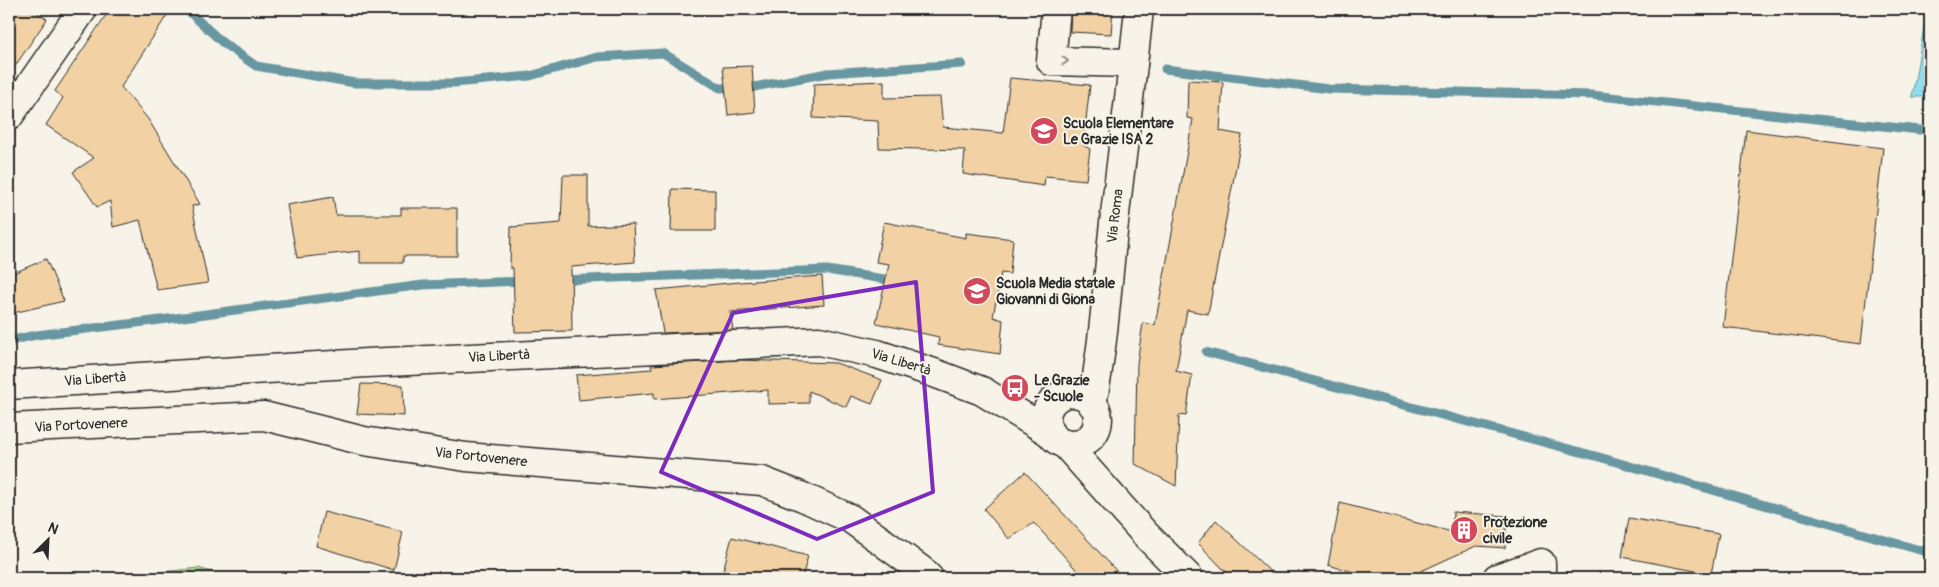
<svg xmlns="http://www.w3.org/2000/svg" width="1939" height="587" font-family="Pangolin,sans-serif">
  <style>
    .grass { fill: url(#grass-dots); stroke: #6e8462 }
    .water { fill: url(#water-ripples); stroke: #6897a1 }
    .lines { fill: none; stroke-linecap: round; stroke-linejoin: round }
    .stream { stroke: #6897a1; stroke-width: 9 }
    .building { fill: #f2d2a4; stroke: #2b2b2b }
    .street-casing { stroke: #2b2b2b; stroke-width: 31 }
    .secondary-casing { stroke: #2b2b2b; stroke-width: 31 }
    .street { stroke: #f7f3e8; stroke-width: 28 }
    .secondary { stroke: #f7f3e8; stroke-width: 28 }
    .oneway { stroke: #918f8a }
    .marked { fill: none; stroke: #7b2cbf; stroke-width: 4; stroke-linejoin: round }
    .labels { text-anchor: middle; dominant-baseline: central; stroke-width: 4; stroke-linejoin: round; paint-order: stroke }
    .poi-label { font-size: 14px; font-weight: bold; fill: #2b2b2b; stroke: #f7f3e8; text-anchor: start }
    .street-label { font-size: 14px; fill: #2b2b2b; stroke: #f7f3e8 }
  </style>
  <defs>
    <pattern id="grass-dots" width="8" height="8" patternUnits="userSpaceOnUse" patternTransform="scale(1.25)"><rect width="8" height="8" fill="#b2dc99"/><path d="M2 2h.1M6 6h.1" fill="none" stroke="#99bd84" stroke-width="1.8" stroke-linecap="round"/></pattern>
    <pattern id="water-ripples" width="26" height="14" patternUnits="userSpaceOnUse" patternTransform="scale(1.25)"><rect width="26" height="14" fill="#90dfef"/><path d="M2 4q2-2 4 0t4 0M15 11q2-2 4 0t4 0" fill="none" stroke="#7cc0cd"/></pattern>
  </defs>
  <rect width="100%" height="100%" fill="#f7f3e8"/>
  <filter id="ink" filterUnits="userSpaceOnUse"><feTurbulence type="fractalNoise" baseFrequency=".02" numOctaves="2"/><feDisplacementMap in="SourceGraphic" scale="10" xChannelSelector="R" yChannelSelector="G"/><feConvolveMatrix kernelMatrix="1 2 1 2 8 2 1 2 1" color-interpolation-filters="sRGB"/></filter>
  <g filter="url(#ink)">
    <!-- grass -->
    <polygon class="grass" points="198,568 232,578 110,578"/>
    <!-- water -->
    <polygon class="water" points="1927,9 1930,9 1930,97 1912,97"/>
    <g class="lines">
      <!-- stream -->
      <g class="stream">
        <polyline points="186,9 223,43 256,66 355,83 454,83 530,76 597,57 663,53 720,88 754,87 828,73 962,64"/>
        <polyline points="1165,69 1329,89 1591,95 1920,130"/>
        <polyline points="560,280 827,270 896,281"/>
        <polyline points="9,341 36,335 153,321 423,285 525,281"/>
        <polyline points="1206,352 1599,457 1930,553"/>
      </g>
    </g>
    <!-- building -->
    <g class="building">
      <polygon points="9,9 32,9 47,19 9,75"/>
      <polygon points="110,9 171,9 121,87 148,119 200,204 192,206 208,283 157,290 140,220 113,227 110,201 97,207 73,172 94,158 46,125 63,98 55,91"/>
      <polygon points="1071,9 1113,9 1111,34 1070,32"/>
      <polygon points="752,66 755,112 728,115 723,67"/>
      <polygon points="1010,78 1090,85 1083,145 1090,149 1086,180 1045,176 1044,186 963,174 965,150 879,148 878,121 813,118 814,84 884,81 884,98 940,97 943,127 1003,133"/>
      <polygon points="1188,80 1223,82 1220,131 1242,135 1208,314 1187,310 1176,371 1192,375 1186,416 1179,415 1176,486 1135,464 1137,363 1143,323 1155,325 1193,119 1187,118"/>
      <polygon points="1746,130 1883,148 1861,344 1723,327"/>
      <polygon points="563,175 588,175 588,226 633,224 635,262 571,267 572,331 515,332 513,268 510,268 511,227 561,223"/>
      <polygon points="672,189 715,190 715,231 671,231"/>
      <polygon points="333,197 336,215 401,215 401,208 457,208 457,256 403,256 403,263 360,263 360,251 297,258 287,205"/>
      <polygon points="884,222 966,238 966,233 1013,239 1010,274 1001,273 993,317 1003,320 1000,354 938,345 939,337 876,323 889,264 876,262"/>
      <polygon points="46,259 64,301 9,314 9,275"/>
      <polygon points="822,276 824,305 730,312 733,330 663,333 656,290 740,282"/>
      <polygon points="740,360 836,363 882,380 872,404 851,396 846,407 809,391 809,403 768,404 768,390 654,399 654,393 579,400 576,375 652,369 651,365"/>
      <polygon points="361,384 403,385 404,416 357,414"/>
      <polygon points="1025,472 1123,578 1084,578 1034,523 1009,539 984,509"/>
      <polygon points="1340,503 1452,532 1453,512 1507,516 1505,548 1476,546 1419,572 1418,578 1375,578 1328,565"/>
      <polygon points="324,512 403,532 394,570 316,546"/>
      <polygon points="1629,518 1719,534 1711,574 1622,557"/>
      <polygon points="1216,520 1277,578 1234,578 1224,570 1198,543"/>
      <polygon points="732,537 808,556 802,578 721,578"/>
    </g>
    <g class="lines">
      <defs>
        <g id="street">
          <polyline points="1056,9 1051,61 1133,63"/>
          <polyline points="9,385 367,363 819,341 877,354 934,373 982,391 1049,432"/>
          <circle cx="1072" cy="419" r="26"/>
          <path d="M1092,404C1104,344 1107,284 1114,223C1122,152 1132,81 1139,9"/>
          <polyline points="1065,444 1146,535 1189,578"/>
          <polyline points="1497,578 1541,563 1541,578"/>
        </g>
        <g id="secondary">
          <polyline points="9,116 83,9"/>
          <polyline points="9,428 264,416 364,441 466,457 762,481 803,497 851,519 921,570 929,578"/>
        </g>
      </defs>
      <!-- street casing -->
      <use href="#street" class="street-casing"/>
      <!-- secondary casing -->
      <use href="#secondary" class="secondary-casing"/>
      <!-- street -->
      <use href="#street" class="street"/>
      <!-- secondary -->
      <use href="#secondary" class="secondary"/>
    </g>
    <!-- one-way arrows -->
    <defs><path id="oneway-chevron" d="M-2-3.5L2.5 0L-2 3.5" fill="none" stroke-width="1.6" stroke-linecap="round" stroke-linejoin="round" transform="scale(1.25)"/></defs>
    <use class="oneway" href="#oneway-chevron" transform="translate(1065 61) rotate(2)"/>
  </g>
  <!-- marked area -->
  <path class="marked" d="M916,282L933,492L817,539L661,472L733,313Z"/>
  <!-- icons -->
  <defs>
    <symbol id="school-disc" viewBox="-11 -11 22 22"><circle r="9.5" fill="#d1495b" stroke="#f7f3e8"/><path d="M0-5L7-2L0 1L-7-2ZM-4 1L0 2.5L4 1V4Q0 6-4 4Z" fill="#fff"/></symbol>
    <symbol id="bus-disc" viewBox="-11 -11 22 22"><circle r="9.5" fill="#d1495b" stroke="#f7f3e8"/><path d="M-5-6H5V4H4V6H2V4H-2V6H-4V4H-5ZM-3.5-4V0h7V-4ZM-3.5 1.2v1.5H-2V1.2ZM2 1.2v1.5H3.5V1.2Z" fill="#fff"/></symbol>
    <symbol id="building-disc" viewBox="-11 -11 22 22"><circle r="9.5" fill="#d1495b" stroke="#f7f3e8"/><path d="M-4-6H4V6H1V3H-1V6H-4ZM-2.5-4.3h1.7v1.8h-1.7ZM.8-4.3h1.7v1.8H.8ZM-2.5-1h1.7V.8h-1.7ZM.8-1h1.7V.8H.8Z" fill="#fff"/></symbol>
  </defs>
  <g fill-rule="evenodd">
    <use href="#school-disc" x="1028" y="115" width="32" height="32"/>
    <use href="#school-disc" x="961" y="275" width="32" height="32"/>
    <use href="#bus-disc" x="999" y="372" width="32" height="32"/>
    <use href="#building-disc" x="1448" y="514" width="32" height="32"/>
  </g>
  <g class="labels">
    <!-- poi labels -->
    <g class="poi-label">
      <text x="1063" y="123">Scuola Elementare<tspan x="1063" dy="16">Le Grazie ISA 2</tspan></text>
      <text x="996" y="283">Scuola Media statale<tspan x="996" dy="16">Giovanni di Giona</tspan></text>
      <text x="1034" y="380">Le Grazie<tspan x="1034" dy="16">- Scuole</tspan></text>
      <text x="1483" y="522">Protezione<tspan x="1483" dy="16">civile</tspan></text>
    </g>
    <!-- street labels -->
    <g class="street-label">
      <text transform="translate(1115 216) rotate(-83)">Via Roma</text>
      <text transform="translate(499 356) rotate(-3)">Via Libertà</text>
      <text transform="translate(901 362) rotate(17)">Via Libertà</text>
      <text transform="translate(95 379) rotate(-4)">Via Libertà</text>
      <text transform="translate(81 425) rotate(-3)">Via Portovenere</text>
      <text transform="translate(481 457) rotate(6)">Via Portovenere</text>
    </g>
  </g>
  <!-- margin -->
  <rect width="1939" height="587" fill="none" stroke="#f7f3e8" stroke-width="30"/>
  <rect x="15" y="15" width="1909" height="557" fill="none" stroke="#2b2b2b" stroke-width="2" filter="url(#ink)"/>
  <!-- north arrow -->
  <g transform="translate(48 540) rotate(24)" stroke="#f7f3e8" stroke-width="4" paint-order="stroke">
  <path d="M0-4L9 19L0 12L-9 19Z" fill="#2b2b2b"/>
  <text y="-8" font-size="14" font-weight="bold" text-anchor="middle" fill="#2b2b2b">N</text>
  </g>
</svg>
